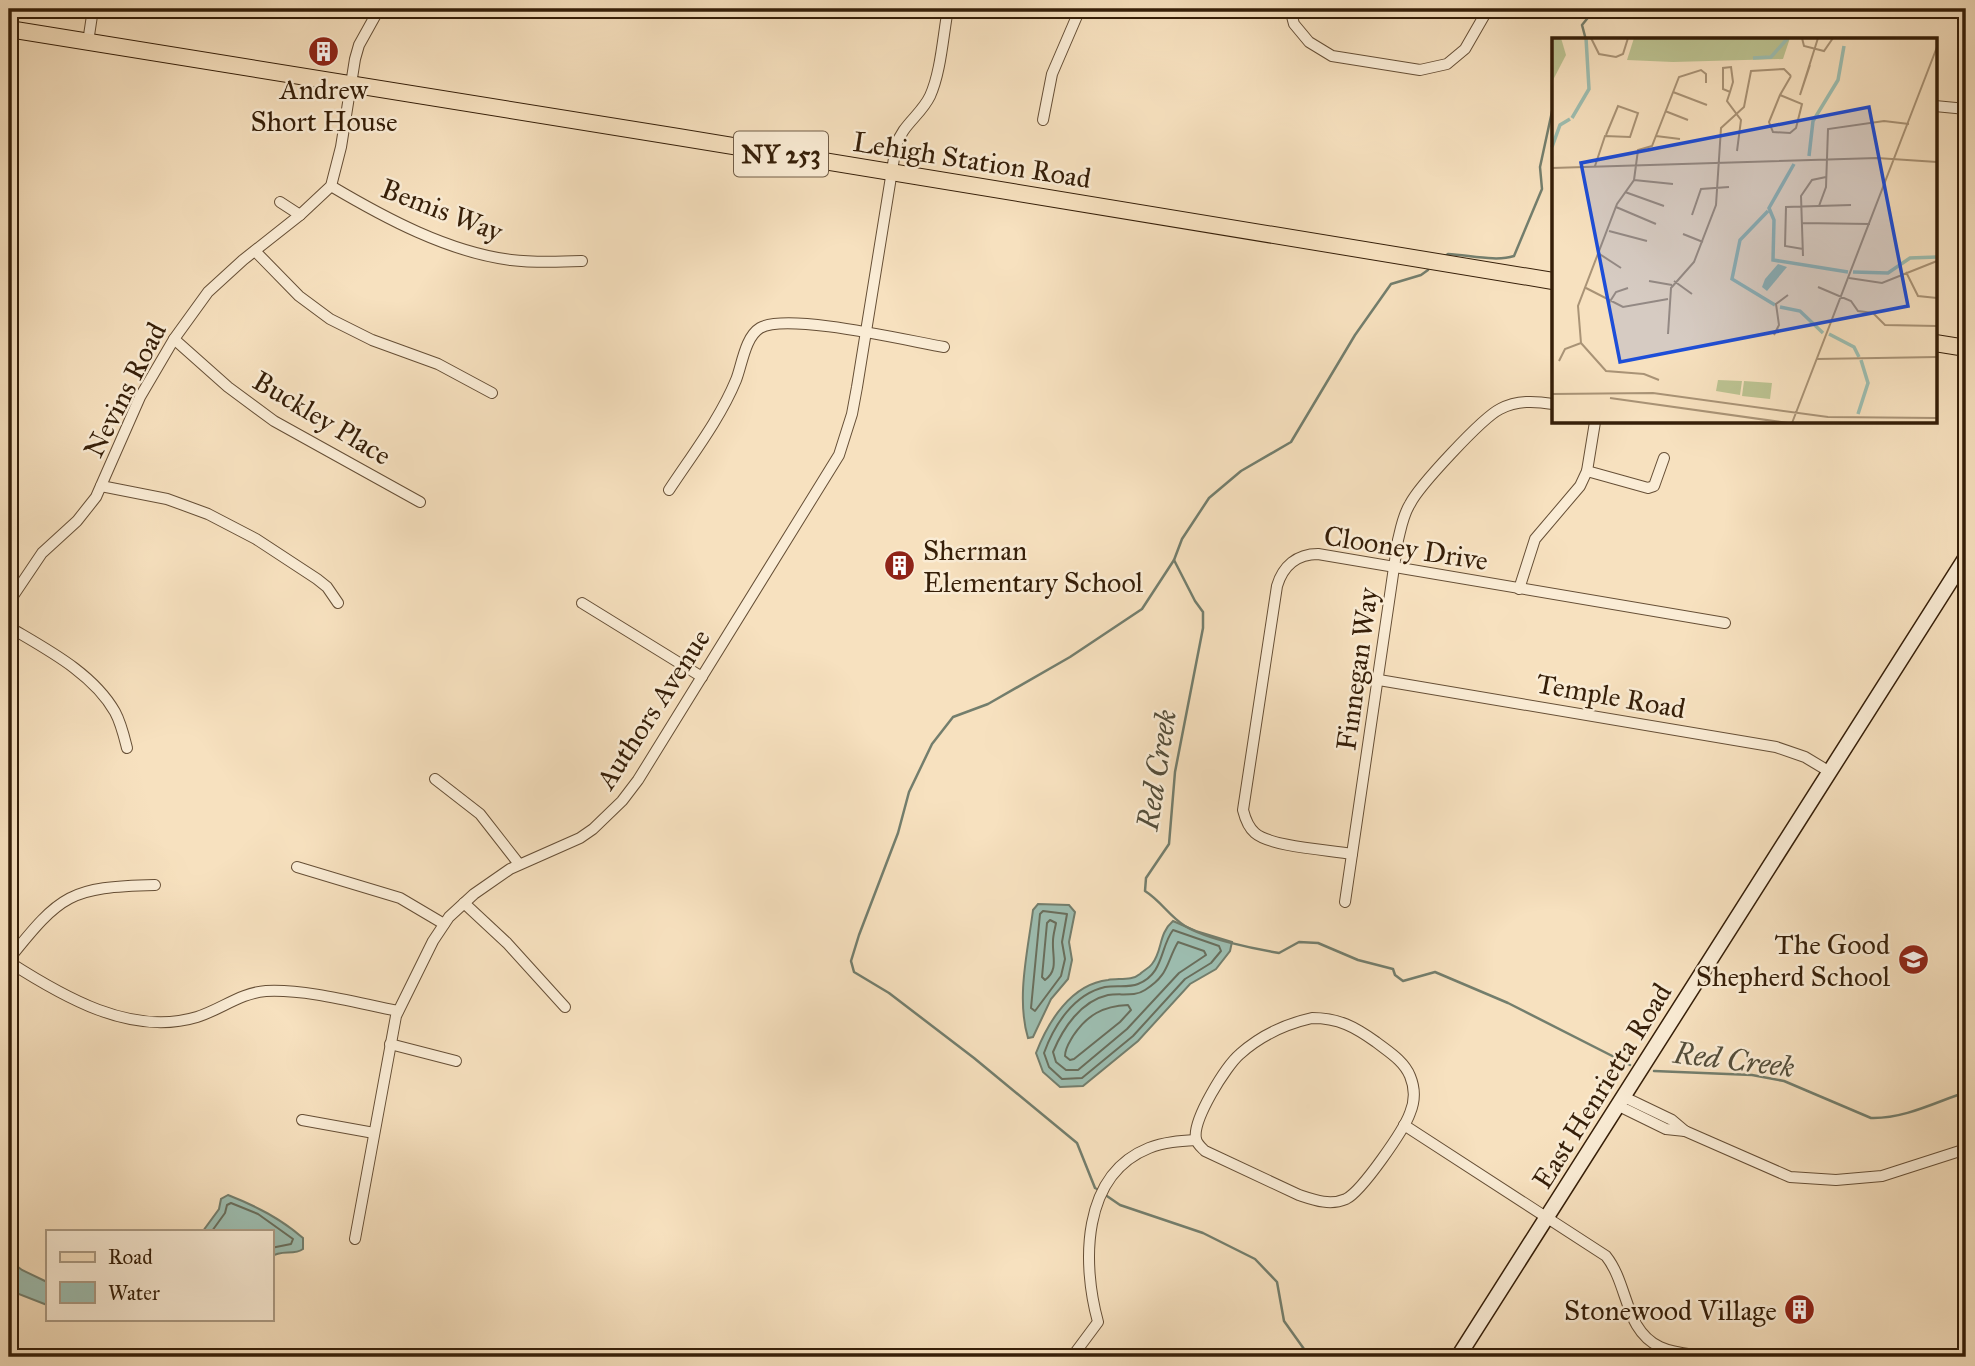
<svg xmlns="http://www.w3.org/2000/svg" width="1975" height="1366" font-family="'IM FELL Great Primer',serif">
  <style>
    .water { fill: #9dbeb1; stroke: #737e6d; stroke-width: 2 }
    .lines { fill: none; stroke-linecap: round; stroke-linejoin: round }
    .shore { stroke: #696e5c; stroke-width: 2 }
    .stream { stroke: #737e6d; stroke-width: 2.5 }
    .street-casing { stroke: #664f36; stroke-width: 12 }
    .secondary-casing { stroke: #351e08; stroke-width: 17 }
    .primary-casing { stroke: #351e08; stroke-width: 18 }
    .street { stroke: #faecd5; stroke-width: 10 }
    .secondary { stroke: #faecd5; stroke-width: 14 }
    .primary { stroke: #f7e1bf; stroke-width: 16 }
    .labels { text-anchor: middle; dominant-baseline: central; stroke-width: 5; stroke-linejoin: round; paint-order: stroke }
    .shield { fill: #faecd5; stroke: #705c46; stroke-width: 2 }
    .shield-label { font-size: 26px; font-weight: bold; fill: #351e08 }
    .poi-label { font-size: 28px; fill: #351e08; stroke: #faecd5; text-anchor: end }
    .street-label { font-size: 28px; fill: #351e08; stroke: #faecd5 }
    .water-label { font-size: 30px; font-style: italic; fill: #544e3b; stroke: #faecd5 }
    .inset-river { fill: none; stroke: #9dbeb1; stroke-width: 3.5 }
    .inset-road { fill: none; stroke: #a99376; stroke-width: 2 }
    .view { fill: #1d4ed8; fill-opacity: 0.15; stroke: #1d4ed8; stroke-width: 3.5 }
    .inset-edge { fill: none; stroke: #351e08; stroke-width: 3.5 }
  </style>
  <rect width="100%" height="100%" fill="#f7e1bf"/>
  <filter id="stains"><feTurbulence type="fractalNoise" baseFrequency=".00286" numOctaves="4"/><feColorMatrix values="0 0 0 0 .2 0 0 0 0 .09 0 0 0 0 .02 0 0 0 .5 -.17"/></filter>
  <radialGradient id="worn" r=".72"><stop offset=".6" stop-color="#630" stop-opacity="0"/><stop offset="1" stop-color="#630" stop-opacity=".3"/></radialGradient>
  <!-- water -->
  <g class="water">
    <path d="M1038,904L1069,905L1075,912L1069,942L1072,960L1068,979L1051,999L1033,1037L1028,1038C1016,998 1028,950 1033,910Z"/>
    <path d="M1173,921L1196,931L1232,942L1230,951L1216,969L1190,984L1138,1041L1083,1086L1060,1087L1043,1072L1036,1053C1048,1022 1071,984 1108,980C1118,978 1132,981 1140,974C1143,971 1149,968 1152,964C1163,950 1158,934 1173,921Z"/>
    <path d="M228,1195C256,1206 280,1218 303,1238V1249C294,1256 281,1249 271,1257V1231H203L219,1209L221,1199Z"/>
    <polygon points="9,1260 22,1270 47,1282 47,1305 11,1291 9,1288"/>
  </g>
  <g class="lines">
    <!-- shore -->
    <g class="shore">
      <polygon points="1043,911 1067,914 1062,942 1065,959 1061,976 1035,1011 1031,1008 1040,914"/>
      <path d="M1050,920L1056,923C1055,929 1053,935 1053,941C1052,956 1059,970 1045,980L1042,977L1047,923Z"/>
      <path d="M1173,930L1219,946L1221,951L1211,963L1185,979L1133,1036L1082,1078L1062,1079L1049,1067L1044,1053C1054,1025 1074,994 1105,987C1116,985 1129,988 1138,984C1164,974 1160,947 1173,930Z"/>
      <path d="M1178,942L1204,951L1206,955L1179,973L1127,1029L1078,1070H1066L1056,1062L1053,1052C1063,1028 1081,1001 1108,995C1120,993 1135,997 1145,990C1169,975 1166,963 1178,942Z"/>
      <path d="M1128,1005L1131,1010L1120,1022L1074,1059L1070,1060L1065,1056C1065,1048 1069,1043 1073,1036C1087,1015 1103,1006 1128,1005Z"/>
      <polyline points="212,1231 225,1213 227,1205 231,1203 258,1214 293,1239 291,1244 271,1248"/>
    </g>
    <!-- stream -->
    <g class="stream">
      <polyline points="1586,40 1582,25 1595,9"/>
      <path d="M1444,257L1448,254C1469,255 1496,262 1514,256L1542,189L1540,167L1553,107"/>
      <path d="M1428,270L1421,275L1391,284L1355,335L1291,442L1241,471L1209,498L1182,539L1174,560L1195,601L1203,612V628L1175,772L1169,844L1146,878L1145,891C1161,901 1169,916 1185,926C1206,939 1255,949 1279,953L1299,942L1318,943L1358,960L1393,969L1395,975L1403,981L1435,972L1508,1003L1630,1065"/>
      <path d="M1654,1071L1752,1075L1784,1081L1871,1118C1904,1119 1936,1102 1966,1092"/>
      <polyline points="1099,1190 1095,1188 1077,1143 974,1058 889,993 854,972 851,961 859,935 898,833 909,792 932,744 953,717 988,704 1070,657 1142,609 1174,560"/>
      <polyline points="1104,1194 1120,1205 1203,1233 1255,1259 1277,1282 1284,1321 1304,1349 1317,1357"/>
    </g>
    <defs>
      <g id="street">
        <polyline points="1290,9 1294,24 1309,42 1332,56 1420,70 1447,64 1465,49 1488,9"/>
        <polyline points="88,42 93,9"/>
        <polyline points="1935,106 1966,109"/>
        <polyline points="1043,120 1052,74 1080,9"/>
        <path d="M331,186C385,218 448,252 511,260C535,263 558,262 582,261"/>
        <polyline points="280,202 300,215"/>
        <polyline points="255,251 299,296 330,319 372,340 438,364 492,393"/>
        <polyline points="174,339 228,387 274,421 420,502"/>
        <polyline points="1587,471 1648,488 1654,486 1664,458"/>
        <polyline points="101,486 167,499 208,514 256,539 317,579 327,587 338,603"/>
        <path d="M669,490C692,455 720,419 736,380C742,365 745,337 760,328C787,312 909,341 944,347"/>
        <polyline points="1519,589 1535,539 1580,486 1587,471 1595,422"/>
        <polyline points="9,602 42,553 77,521 96,497 140,397 174,339 208,292 243,260 300,215 331,186 341,147 355,59 359,45 379,9"/>
        <polyline points="582,603 702,677"/>
        <path d="M9,627C46,649 93,673 115,712C121,723 124,736 127,748"/>
        <polyline points="1379,680 1776,747 1805,757 1830,772"/>
        <polyline points="435,779 480,814 519,864"/>
        <path d="M1352,854C1330,850 1271,847 1255,833C1248,827 1245,818 1243,810L1277,586C1283,566 1297,554 1318,554L1725,623"/>
        <polyline points="297,867 400,898 444,924"/>
        <path d="M1345,902L1398,540C1401,528 1403,515 1410,504C1419,486 1482,418 1500,409C1517,400 1535,401 1553,404"/>
        <polyline points="464,903 507,943 565,1007"/>
        <path d="M9,959C61,894 70,887 155,885"/>
        <path d="M9,962C62,996 131,1037 197,1017C222,1009 240,993 266,991C308,989 357,1003 398,1011"/>
        <path d="M1312,1018C1339,1018 1355,1027 1376,1042C1389,1052 1404,1061 1410,1076C1415,1088 1415,1101 1410,1113C1404,1130 1362,1191 1346,1199C1330,1206 1314,1200 1299,1195L1205,1151C1201,1147 1197,1144 1196,1139C1192,1120 1226,1066 1240,1054C1260,1036 1286,1024 1312,1018Z"/>
        <polyline points="390,1044 456,1061"/>
        <polyline points="1624,1097 1672,1120 1685,1131 1790,1177 1836,1180 1882,1176 1966,1149"/>
        <polyline points="1619,1106 1666,1129 1685,1131"/>
        <polyline points="302,1120 374,1133"/>
        <path d="M1404,1125L1606,1256C1629,1285 1624,1330 1660,1347C1675,1354 1693,1354 1708,1357"/>
        <path d="M355,1239L396,1016L433,941L449,917L474,894L510,869L580,838L593,829L622,801L638,780L839,455L852,414L857,387L896,146C902,125 921,115 930,96C941,72 943,35 948,9"/>
        <path d="M1072,1357L1098,1322C1082,1264 1081,1175 1149,1148C1164,1142 1180,1141 1196,1140"/>
      </g>
      <polyline id="secondary" points="1458,1357 1966,557"/>
      <g id="primary">
        <polyline points="9,29 678,137 1553,281"/>
        <polyline points="1935,343 1966,348"/>
      </g>
    </defs>
    <!-- street casing -->
    <use href="#street" class="street-casing"/>
    <!-- secondary casing -->
    <use href="#secondary" class="secondary-casing"/>
    <!-- primary casing -->
    <use href="#primary" class="primary-casing"/>
    <!-- street -->
    <use href="#street" class="street"/>
    <!-- secondary -->
    <use href="#secondary" class="secondary"/>
    <!-- primary -->
    <use href="#primary" class="primary"/>
  </g>
  <!-- icons -->
  <defs>
    <symbol id="building-disc" viewBox="-11 -11 22 22"><circle r="9.5" fill="#8f2418" stroke="#faecd5"/><path d="M-4-6H4V6H1V3H-1V6H-4ZM-2.5-4.3h1.7v1.8h-1.7ZM.8-4.3h1.7v1.8H.8ZM-2.5-1h1.7V.8h-1.7ZM.8-1h1.7V.8H.8Z" fill="#fff"/></symbol>
    <symbol id="school-disc" viewBox="-11 -11 22 22"><circle r="9.5" fill="#8f2418" stroke="#faecd5"/><path d="M0-5L7-2L0 1L-7-2ZM-4 1L0 2.5L4 1V4Q0 6-4 4Z" fill="#fff"/></symbol>
  </defs>
  <g fill-rule="evenodd">
    <use href="#building-disc" x="306" y="34" width="35" height="35"/>
    <use href="#building-disc" x="882" y="548" width="35" height="35"/>
    <use href="#school-disc" x="1896" y="942" width="35" height="35"/>
    <use href="#building-disc" x="1782" y="1292" width="35" height="35"/>
  </g>
  <g class="labels">
    <!-- shield labels -->
    <rect class="shield" x="734" y="131.5" width="94" height="45" rx="5"/>
    <g class="shield-label">
      <text x="781" y="154">NY 253</text>
    </g>
    <!-- poi labels -->
    <g class="poi-label">
      <text x="324" y="89" text-anchor="middle">Andrew<tspan x="324" dy="32">Short House</tspan></text>
      <text x="923" y="550" text-anchor="start">Sherman<tspan x="923" dy="32">Elementary School</tspan></text>
      <text x="1890" y="944">The Good<tspan x="1890" dy="32">Shepherd School</tspan></text>
      <text x="1777" y="1310">Stonewood Village</text>
    </g>
    <!-- street labels -->
    <g class="street-label">
      <text transform="translate(972 160) rotate(9)">Lehigh Station Road</text>
      <text transform="translate(442 210) rotate(21)">Bemis Way</text>
      <text transform="translate(125 390) rotate(-63)">Nevins Road</text>
      <text transform="translate(322 418) rotate(31)">Buckley Place</text>
      <text transform="translate(1406 548) rotate(9)">Clooney Drive</text>
      <text transform="translate(1357 669) rotate(-82)">Finnegan Way</text>
      <text transform="translate(1611 696) rotate(10)">Temple Road</text>
      <text transform="translate(653 709) rotate(-57)">Authors Avenue</text>
      <text transform="translate(1602 1086) rotate(-58)">East Henrietta Road</text>
    </g>
    <!-- water labels -->
    <g class="water-label">
      <text transform="translate(1157 770) rotate(-81)">Red Creek</text>
      <text transform="translate(1734 1060) rotate(7)">Red Creek</text>
    </g>
  </g>
  <!-- overview -->
  <g transform="translate(1552 38)">
    <rect width="385" height="385" fill="#f7e1bf"/>
    <path d="M82,0H238L231,21L121,24L75,22Z" fill="#bcc392"/>
    <path d="M0,0H9L14,17L0,44Z" fill="#bcc392"/>
    <path d="M89 9a9 9 0 1 1 18 0a9 9 0 1 1-18 0ZM166,342L190,343L188,357L164,353ZM192,343L220,345L218,361L190,358Z" fill="#bcc392"/>
    <path d="M226,226L235,229L215,253L210,249L213,241Z" fill="#9dbeb1"/>
    <path class="inset-river" d="M201,20L219,19L236,0M20,80L37,51L34,0M0,109L8,87L18,81M257,118L261,83L286,42L292,8M242,126L217,170L222,182L221,222L296,234M216,173L188,202L180,241L223,267M301,234L336,235L358,220L385,219M228,269L248,273L271,295M277,296L302,309L307,319M306,376L316,345L309,322"/>
    <path class="inset-road" d="M39,0L47,16L64,19L71,16L76,0M250,0L252,8L272,13L281,0M258,27L248,57L266,0M179,29L181,44L178,54L171,51V30ZM121,54L155,67M178,54L175,63L189,82L185,113M228,57L250,66L244,90L238,95L221,94L217,84L228,57L239,38M113,73L136,82M104,98L128,101M43,128L53,98L78,99L86,75L66,68L54,97M0,130L325,120L385,124M82,142L121,146M73,154L112,168M267,168L274,149L276,91L332,83L357,86M64,169L104,186M140,177L149,151L177,149M249,185L318,186M57,193L95,203M131,196L151,204M251,211L233,208L234,169L299,167M46,215L69,230M251,218L249,158L260,142L274,139M354,234L366,258L385,260M297,240L330,245L385,223M97,243L120,247M122,243L140,256M266,249L299,263L306,273L321,275L333,287L385,288M34,250L71,269L116,261M57,265L64,254L76,250M116,296L119,250L142,224L164,167L169,90L192,69L199,33L232,31L239,38M222,297L227,287L224,266L236,257M265,321L385,319M7,323L13,311L29,305M107,342L92,336L54,333L29,305L26,268L65,166L82,142L86,112L100,108L127,39L149,32L154,36V45M0,356L101,355L276,379L385,380M58,360L236,385M240,385L385,9"/>
    <path class="view" d="M317,69L356,268L68,324L29,125Z"/>
    <rect width="385" height="385" class="inset-edge"/>
  </g>
  <!-- margin -->
  <rect width="1975" height="1366" fill="none" stroke="#f7e1bf" stroke-width="35"/>
  <rect x="10" y="10" width="1954" height="1345" fill="none" stroke="#351e08" stroke-width="3.5"/>
  <rect x="18" y="18" width="1940" height="1331" fill="none" stroke="#351e08" stroke-width="2"/>
  <!-- legend -->
  <rect x="46" y="1230" width="228" height="91" fill="#faecd5" stroke="#ab9a83" stroke-width="2"/>
  <rect x="60" y="1252" width="35" height="10" fill="#f7e1bf" stroke="#ab9a83" stroke-width="2"/>
  <text x="108" y="1264" font-size="21" fill="#351e08">Road</text>
  <rect x="60" y="1282" width="35" height="21" fill="#9dbeb1" stroke="#ab9a83" stroke-width="2"/>
  <text x="108" y="1300" font-size="21" fill="#351e08">Water</text>
  <rect width="100%" height="100%" filter="url(#stains)"/>
  <rect width="100%" height="100%" fill="url(#worn)"/>
</svg>
